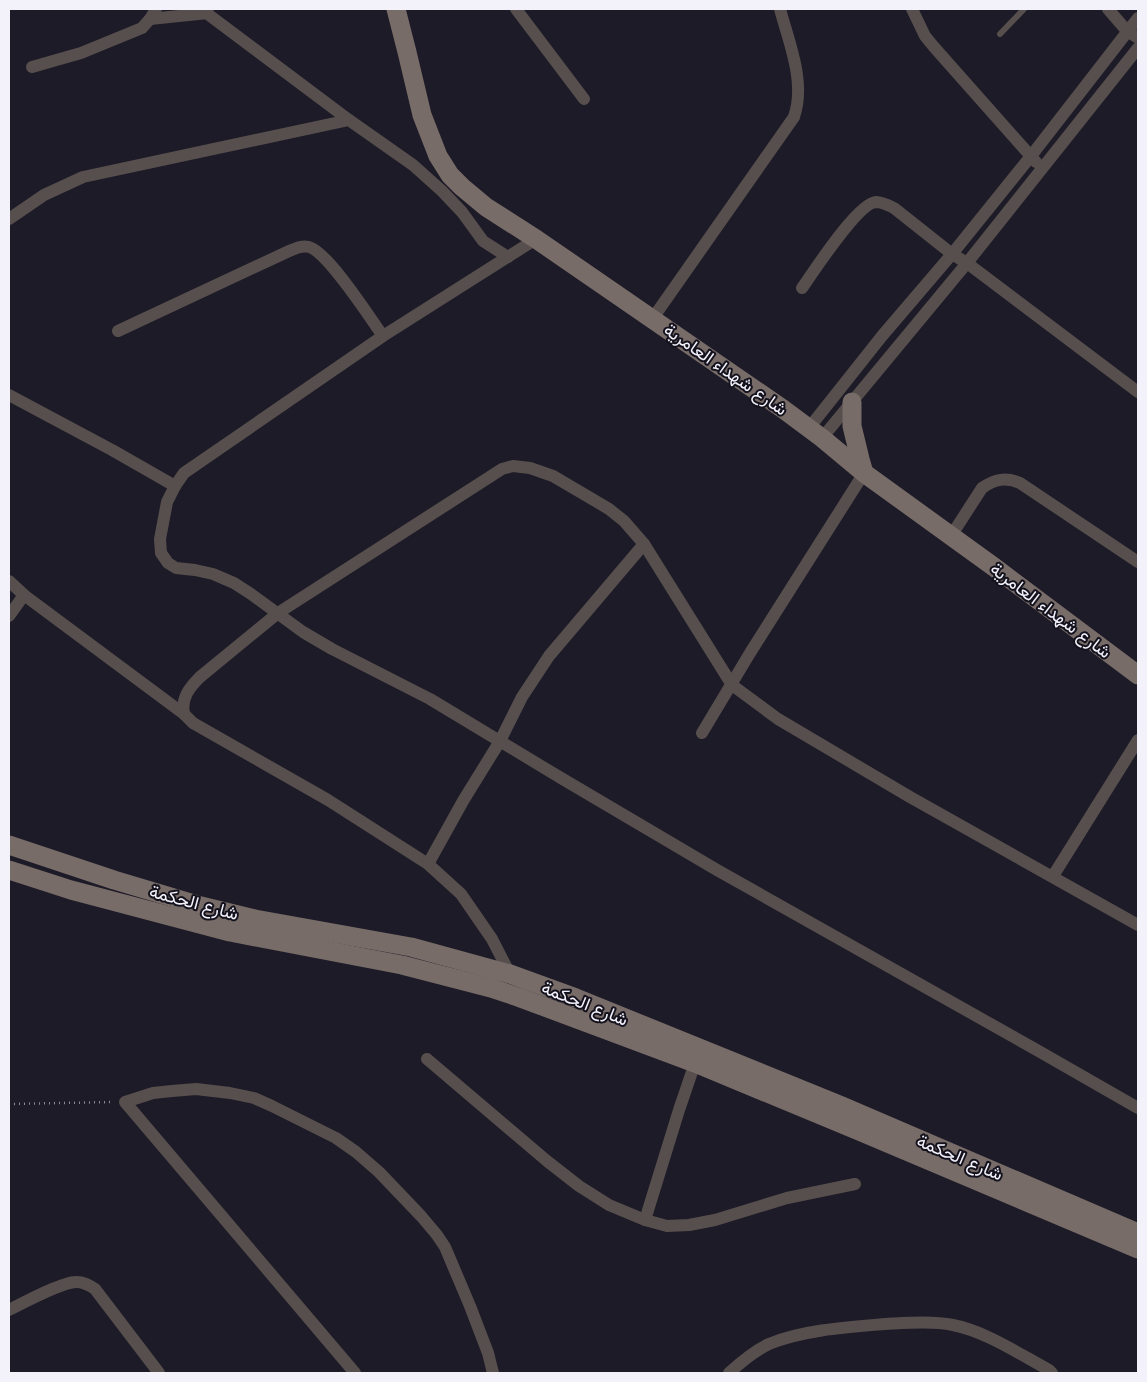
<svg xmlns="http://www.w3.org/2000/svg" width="1147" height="1382" font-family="Mulish,Vazirmatn,sans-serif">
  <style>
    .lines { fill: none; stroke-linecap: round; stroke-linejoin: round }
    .path { stroke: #8b8993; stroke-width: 2.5; stroke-dasharray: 1 4; stroke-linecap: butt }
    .lane { stroke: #574f4d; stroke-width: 6 }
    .street { stroke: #574f4d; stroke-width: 12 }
    .secondary { stroke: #786c68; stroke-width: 19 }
    .labels { text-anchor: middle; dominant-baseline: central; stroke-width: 4; stroke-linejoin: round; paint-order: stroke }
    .street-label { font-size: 18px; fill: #f3f1fa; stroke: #14121d }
  </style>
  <rect width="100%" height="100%" fill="#1d1b27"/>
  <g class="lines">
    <!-- path -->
    <polyline class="path" points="9,1104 113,1102"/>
    <!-- lane -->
    <polyline class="lane" points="1000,34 1024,9"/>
    <!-- street -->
    <g class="street">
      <polyline points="201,9 349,120 413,165 442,191 462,212 483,241 508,257"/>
      <polyline points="516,9 584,99"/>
      <polyline points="912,9 925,36 934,47 1036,162"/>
      <polyline points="1108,9 1127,31 1138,38"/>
      <polyline points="150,19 208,13"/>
      <polyline points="32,67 81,53 142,28 150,19 156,9"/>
      <polyline points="9,219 44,195 83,177 349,120"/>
      <polyline points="536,239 383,336 184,473 175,486 167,502 160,539 161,553 168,563 176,568 195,570 213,574 234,583 251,594 303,632 332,649 430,699 561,778 717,870 1035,1049 1138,1108"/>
      <path d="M802,288C814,271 858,203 876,202C882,202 888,205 894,208L952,254L967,263L1138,392"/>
      <path d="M653,318L794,117C806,82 789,43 780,9"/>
      <path d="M118,331L287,252C294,249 301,245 309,247C328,252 370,318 383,336"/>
      <polyline points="9,395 112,450 175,486"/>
      <polyline points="809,428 882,336 952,254 1031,156 1138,18"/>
      <polyline points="822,438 967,263 1138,48"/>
      <path d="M951,536L982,488C995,479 1006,477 1020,483L1138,562"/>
      <polyline points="9,581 24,595 9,616"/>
      <polyline points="24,595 184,714 193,723 328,800 428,864 461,894 492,939 510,974"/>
      <path d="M184,714C181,698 189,688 200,677L278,613L502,469L513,466L530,468L553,476L609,509L624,521L644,544L732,685L778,719L910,797L1138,925"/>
      <polyline points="702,733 750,653 864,473"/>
      <polyline points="428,864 463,801 500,741 522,697 549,656 644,544"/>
      <polyline points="1053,876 1138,740"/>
      <polyline points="427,1059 547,1161 579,1186 609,1205 645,1220 667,1226 689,1225 715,1220 787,1198 855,1184"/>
      <polyline points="645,1220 679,1110 695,1063"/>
      <path d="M9,1310C23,1303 62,1282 76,1282C84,1282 89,1285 95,1289L159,1373"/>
      <polyline points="355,1373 125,1102 153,1093 172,1091 196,1089 230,1093 254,1098 272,1106 336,1138 356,1152 379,1172 421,1216 437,1235 445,1247 470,1306 488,1353 493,1373"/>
      <path d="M729,1373C740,1363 756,1350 769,1344C802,1330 849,1327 885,1324C907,1323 931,1321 953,1325C985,1331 1021,1355 1049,1370L1052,1373"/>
    </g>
    <!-- secondary -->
    <g class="secondary">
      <polyline points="396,9 407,52 422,115 438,156 450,175 462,187 486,207 536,239 783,409 822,438 864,473 994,567 1138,675"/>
      <polyline points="852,402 852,426 860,459 864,473"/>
      <polyline points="9,845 114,880 201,906 255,919 411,947 510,974 576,998 842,1106 1138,1233"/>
      <polyline points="9,870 71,890 230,932 402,965 491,988 518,997 695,1063 859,1131 1138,1249"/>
    </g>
  </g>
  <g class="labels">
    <!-- street labels -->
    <g class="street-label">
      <text transform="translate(726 369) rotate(35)">شارع شهداء العامرية</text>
      <text transform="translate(1051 610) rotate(37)">شارع شهداء العامرية</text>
      <text transform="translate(194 902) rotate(15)">شارع الحكمة</text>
      <text transform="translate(585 1003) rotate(22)">شارع الحكمة</text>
      <text transform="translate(960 1157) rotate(23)">شارع الحكمة</text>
    </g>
  </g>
  <!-- border -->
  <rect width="1147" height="1382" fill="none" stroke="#f3f1fa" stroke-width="20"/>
</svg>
